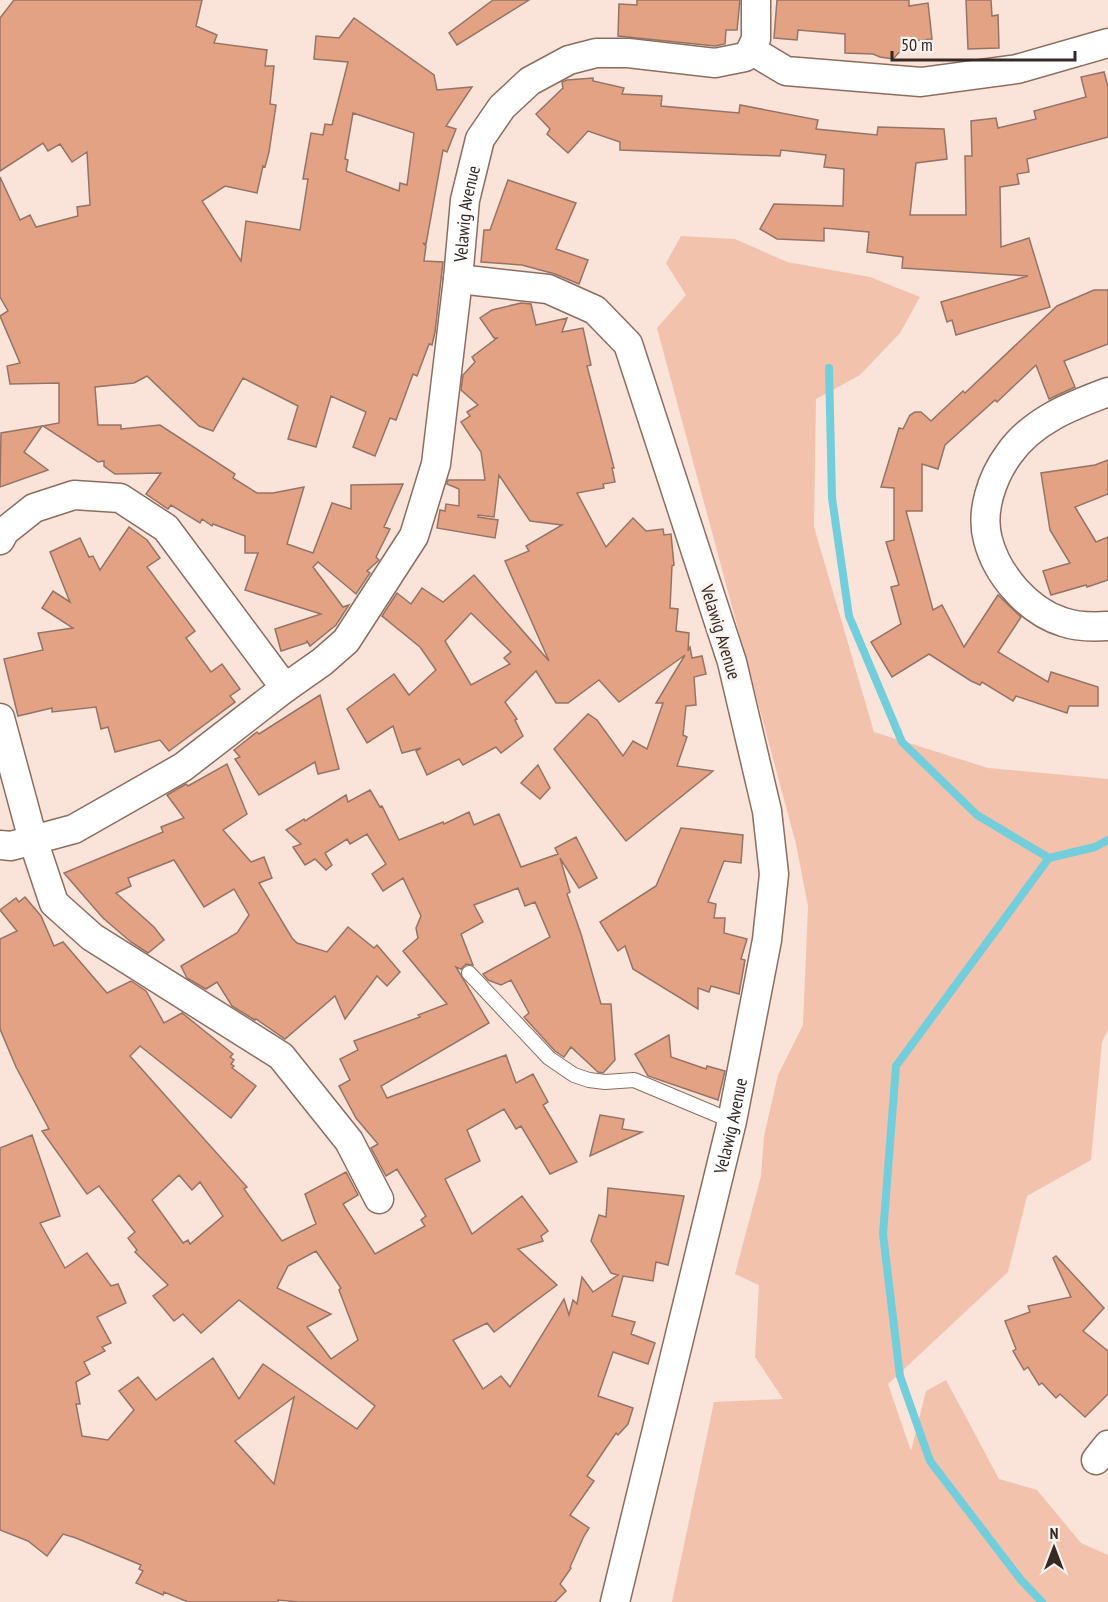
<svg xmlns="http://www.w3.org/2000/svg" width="1108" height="1602" font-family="'PT Sans Narrow',sans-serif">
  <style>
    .green { fill: #f2c2ad }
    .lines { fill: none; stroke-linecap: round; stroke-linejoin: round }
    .stream { stroke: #73cedc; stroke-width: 8 }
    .building { fill: #e4a284; stroke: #967465; stroke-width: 1.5; fill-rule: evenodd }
    .lane-casing { stroke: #8e6d5f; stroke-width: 16 }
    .street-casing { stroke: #8e6d5f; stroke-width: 31 }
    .lane { stroke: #fff; stroke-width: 14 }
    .street { stroke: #fff; stroke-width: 28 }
    .labels { text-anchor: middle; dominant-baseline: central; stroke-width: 6; stroke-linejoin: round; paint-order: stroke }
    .street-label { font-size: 18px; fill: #362822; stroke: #fbf3f0 }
  </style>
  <rect width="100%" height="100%" fill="#fae3d8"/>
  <!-- green -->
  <polygon class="green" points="681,236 735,239 787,262 870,277 920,297 900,333 860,375 816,399 814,527 874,732 988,768 1108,779 1108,1030 1102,1042 1091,1160 1027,1196 1008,1272 888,1384 911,1451 926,1391 946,1380 999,1479 1037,1490 1081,1543 1108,1555 1108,1602 672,1602 714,1402 783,1399 755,1357 759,1285 735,1274 761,1176 764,1136 778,1075 803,1025 808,906 796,844 657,328 686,295 666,263"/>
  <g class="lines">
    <!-- stream -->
    <g class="stream">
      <polyline points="829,368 832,498 849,616 902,742 977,815 1049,858 896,1066 883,1234 900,1376 930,1461 1021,1580 1042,1602"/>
      <polyline points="1049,858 1095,847 1108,840"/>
    </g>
  </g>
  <!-- building -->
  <g class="building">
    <path d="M14,0H202L196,26L217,35L214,43L267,50L265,66H274L270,104L276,105L269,152L265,167L263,166L257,193L225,186L202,201L241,261L246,221L300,230L308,179H303L311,133L323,135L325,124L332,125L348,62L314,59L316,36L339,38L354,18L434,75L437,90L472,87L446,126L456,129L447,152L443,150L426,244L423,243L426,246L424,261L443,262L435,332L432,345L429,344L417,376L413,374L396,420L390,418L375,456L353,447L366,412L331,396L316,447L288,439L298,406L243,378L213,431L199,426L147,376L134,383L95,387L98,425H121V429L160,425L235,474L233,478L257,493H273L304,487L287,544L313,553L332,503L351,509V485L403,484L384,527L390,529L376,557L379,560L367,571L370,573L356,594L318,562L313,567L343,607L349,605L336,625L310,646L307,641L306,643L281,651L275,629L321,614L245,590L258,553H245V536L213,524L212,526L202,519L200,523L171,505L168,509L146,494L161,473L115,474L104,466V461L98,462L43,426L59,423V383L10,384L7,366L20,363L0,316L8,311L0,297V177L20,220L30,215L36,227L78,216L77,207L90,205L87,152L72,162L60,144L48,151L43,143L0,171V18ZM353,113L414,133L407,185L400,183L399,191L346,171L348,160L345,159Z"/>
    <polygon points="493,0 529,0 457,45 449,33"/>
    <polygon points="637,0 740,0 737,30 726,30 725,44 715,46 618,36 619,4 637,5"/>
    <polygon points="777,0 909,0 909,6 928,3 932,39 904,42 904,47 893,59 880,57 873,54 845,53 845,34 798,30 797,40 774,38"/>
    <polygon points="966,0 991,0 992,16 998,15 999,48 968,49"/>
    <polygon points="1104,72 1108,87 1108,137 1027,159 1029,172 1017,174 1019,184 1000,187 1001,247 1029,238 1050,307 956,335 952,320 947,322 941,302 1028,276 902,268 903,257 867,252 869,232 824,228 824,241 777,239 760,229 774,204 843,206 844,169 824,167 826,155 781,150 780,156 620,150 620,142 588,131 568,153 547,134 550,129 536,114 563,88 562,82 567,80 593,78 593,81 624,88 622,94 662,96 661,106 739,113 740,105 818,120 816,129 877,135 878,127 944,129 947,159 916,163 910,215 966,215 965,156 972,156 971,121 996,118 998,128 1036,119 1034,111 1086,97 1081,77"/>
    <polygon points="508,180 576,203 556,249 588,260 579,284 555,274 522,265 481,262 484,230 490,230"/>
    <polygon points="1094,290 1108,290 1108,344 1064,361 1075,387 1049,399 1036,365 997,402 995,400 945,445 938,469 922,464 922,511 906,511 933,610 942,605 964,647 998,595 1021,617 998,652 1048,682 1051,672 1098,687 1098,706 1069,706 1067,713 1016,696 1013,701 982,682 980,685 971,681 929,654 892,677 871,642 901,624 891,587 899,585 886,542 894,540 894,488 881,487 899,428 903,429 910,415 915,412 921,412 931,421 963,391 965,393 1057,306"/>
    <path d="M521,303L531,304L536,325L567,318L562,332L583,328L591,365L587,366L614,468H612L615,482L603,484L604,488L577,493L606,547L633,518L646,531L663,529L664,535L671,534L674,565L672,566L670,608L678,609L676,631L689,633L688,651L690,647L692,658L702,656L706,674L694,677L696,705L686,706L683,735L687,737L677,766L713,771L626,841L554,749L588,714L597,720L623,756L633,741L647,749L663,703H656L685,655L619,702L599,680L568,703H556L536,671L505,702L517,719L515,720L523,736L501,753L496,747L463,765L459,759L427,775L416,751L421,748L402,753L393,726L367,743L347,709L394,674L409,695L436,670L420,647L382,616L397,593L411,604L422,588L443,602L474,575L549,661L505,561L529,551L526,546L562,525L530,521L499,475L494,517L478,515V517L498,520L495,538L437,528L440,510L445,511L446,504L459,506V489L447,484L448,480H485L481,452L461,422L470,416L467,412L478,405L461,390L463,375L475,362L472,357L497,338H494L480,318L492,310ZM471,613L511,652L504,658L510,664L471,685L445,641Z"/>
    <polygon points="42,426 24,452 48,470 0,487 1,433"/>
    <polygon points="1108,460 1108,494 1075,507 1096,542 1108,537 1108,580 1087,587 1086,585 1051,595 1043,571 1070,563 1050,530 1041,473 1095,465"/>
    <polygon points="129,527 147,540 160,558 147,567 195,631 186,638 211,672 222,664 240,689 230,696 235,702 169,751 160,740 115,752 108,727 101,729 96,707 52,712 52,708 18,716 4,659 43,650 38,633 73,628 42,608 53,591 70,602 50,552 80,538 89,557 93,556 100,570"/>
    <polygon points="320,695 339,769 318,774 315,762 259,795 235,759 240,757 234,750 257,732 259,734"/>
    <polygon points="227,764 247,814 223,830 251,862 264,857 272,878 259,883 292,938 297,943 327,952 348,927 374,948 377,945 400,972 387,986 377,976 345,1019 335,996 285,1039 256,1019 255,1020 232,1006 217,982 206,989 187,978 181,966 237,933 249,915 234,889 204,907 174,860 128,878 131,886 116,893 154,927 164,940 148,953 131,942 103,918 64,873 163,832 161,827 184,818 167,795 186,784 188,786"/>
    <polygon points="538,765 550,788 540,799 521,783"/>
    <path d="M370,790L380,807L382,806L399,840L443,822L444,824L469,812L474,825L499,814L521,867L558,854L555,848L576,837L597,878L579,888L560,858L570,892L567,894L581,934L601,1004H611L615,1060L603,1073L598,1072L571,1047L564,1057L555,1051L524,1017L529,1013L511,980L501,985L488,980L483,974L550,937L535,902L525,906L518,888L474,905L483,922L461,934L473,965L466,964L461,969L456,967L489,1023L381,1086L387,1098L506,1055L516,1083L533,1074L548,1102L543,1105L577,1162L550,1174L521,1126L516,1129L504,1109L467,1130L480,1161L445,1179L472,1234L522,1196L548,1231L541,1236L543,1241L518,1249L557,1285L494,1332L487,1323L453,1340L483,1389L501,1376L510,1387L564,1299L569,1315L573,1300L577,1304L582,1277L593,1292L618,1275L611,1273L591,1241L599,1215L606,1217L608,1188L684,1196L668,1265L656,1262L653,1281L623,1276L612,1316L635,1322L631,1334L655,1343L648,1364L613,1352L598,1396L633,1408L628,1424L618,1435L616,1433L587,1476L594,1481L570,1515L589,1528L584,1536L570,1567L571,1568L560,1584L566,1591L555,1602H299L278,1600V1602H188L164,1592L163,1595L136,1583L143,1571L139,1569L141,1565L76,1538L63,1534L47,1556L28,1541L0,1530V1148L32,1135L60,1216L40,1223L65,1268L87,1253L111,1286L118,1284L126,1303L97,1317L111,1343L102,1347L105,1351L84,1362L90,1374L76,1382L80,1404H76L82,1436L108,1440L134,1410L119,1391L138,1377L156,1400L213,1358L239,1399L263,1364L357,1429L375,1406L239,1300L201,1333L183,1314L174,1321L153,1296L168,1285L135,1252L137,1250L128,1238L135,1232L99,1186L87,1194L42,1131L49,1129L16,1067L0,1029V939L17,931L0,910L16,898L19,902L25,897L41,916L54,946L63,942L107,993L131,981L146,991L164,1023L182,1013L233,1054L230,1057L234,1060L231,1064L234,1066L232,1068L256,1086L231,1118L140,1046L130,1056L247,1187L244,1189L282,1241L316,1224L305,1194L346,1172L358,1195L343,1204L375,1254L425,1226L421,1220L426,1216L397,1169L386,1176L371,1148L378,1144L356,1118L339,1086L350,1080L340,1059L358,1050L354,1041L420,1017L418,1015L447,1004L403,951L418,938L416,928L421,916L403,878L383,891L372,874L386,864L367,834L350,844L347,839L325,853L332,865L326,870L315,859L305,865L293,847L301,844L286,830L304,819L305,821L346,795L348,802ZM179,1175L192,1190L200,1182L223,1216L190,1244L188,1240L183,1243L152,1200ZM316,1251L341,1288L339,1290L358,1340L331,1359L307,1327L331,1314L277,1288L288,1266ZM294,1397L274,1484L235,1441Z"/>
    <polygon points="681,828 743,835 741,863 724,861 708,902 716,904 714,918 725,918 724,933 747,939 741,959 745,960 739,994 711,986 709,992 698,988 698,1009 633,969 625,946 618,951 600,922 656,886"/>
    <polygon points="669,1035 671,1057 706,1069 707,1066 725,1071 718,1100 648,1076 635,1054"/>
    <polygon points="600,1115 624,1119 622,1129 642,1132 590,1156"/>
    <polygon points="1056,1256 1104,1308 1083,1331 1108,1351 1108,1394 1085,1417 1060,1394 1056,1398 1042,1383 1039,1385 1028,1367 1024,1370 1013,1351 1016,1349 1005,1321 1030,1312 1028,1306 1071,1297 1053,1258"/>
  </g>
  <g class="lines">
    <defs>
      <polyline id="lane" points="469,973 549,1058 574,1075 589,1080 605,1082 634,1080 732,1121"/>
      <g id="street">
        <polyline points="751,50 786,71 921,82 1017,69 1108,43"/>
        <path d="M1108,392C1071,406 1033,420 1009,454C992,477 980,512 988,540C997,575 1028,611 1063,622C1077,627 1093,627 1108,626"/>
        <polyline points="0,540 5,531 34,508 74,495 120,498 166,528 285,688"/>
        <polyline points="0,718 33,840 54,903 92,937 281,1056 349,1141 379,1199"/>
        <polyline points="0,845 11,846 74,829 183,767 285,688 322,662 346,641 414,536 436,464 458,279"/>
        <polyline points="1096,1460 1108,1445"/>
        <path id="s1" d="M615,1602L732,1121L767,940L774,874L767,811L732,662L628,344L595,310L548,289L458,279L465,200L480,139L502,107L530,81L569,60L596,53H628L715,63L745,57L751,50L756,39V0"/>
      </g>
    </defs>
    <!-- lane casing -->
    <use href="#lane" class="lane-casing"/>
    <!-- street casing -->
    <use href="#street" class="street-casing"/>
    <!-- lane -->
    <use href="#lane" class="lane"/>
    <!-- street -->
    <use href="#street" class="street"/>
  </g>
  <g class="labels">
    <!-- street labels -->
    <g class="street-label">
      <text stroke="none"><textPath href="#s1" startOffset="1552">Velawig Avenue</textPath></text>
      <text transform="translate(721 632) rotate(73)">Velawig Avenue</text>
      <text stroke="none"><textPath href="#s1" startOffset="490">Velawig Avenue</textPath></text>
    </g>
  </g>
  <!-- north arrow -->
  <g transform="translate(1054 1548)" stroke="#fbf3f0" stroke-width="4.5" paint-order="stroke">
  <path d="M0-4.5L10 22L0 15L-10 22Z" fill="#362822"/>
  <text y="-9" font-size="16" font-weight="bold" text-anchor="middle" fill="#362822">N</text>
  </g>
  <!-- scale -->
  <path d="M892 51v9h183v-9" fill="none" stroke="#362822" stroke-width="3"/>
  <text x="901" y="51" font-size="18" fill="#362822" stroke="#fbf3f0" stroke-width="4.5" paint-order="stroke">50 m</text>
</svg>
